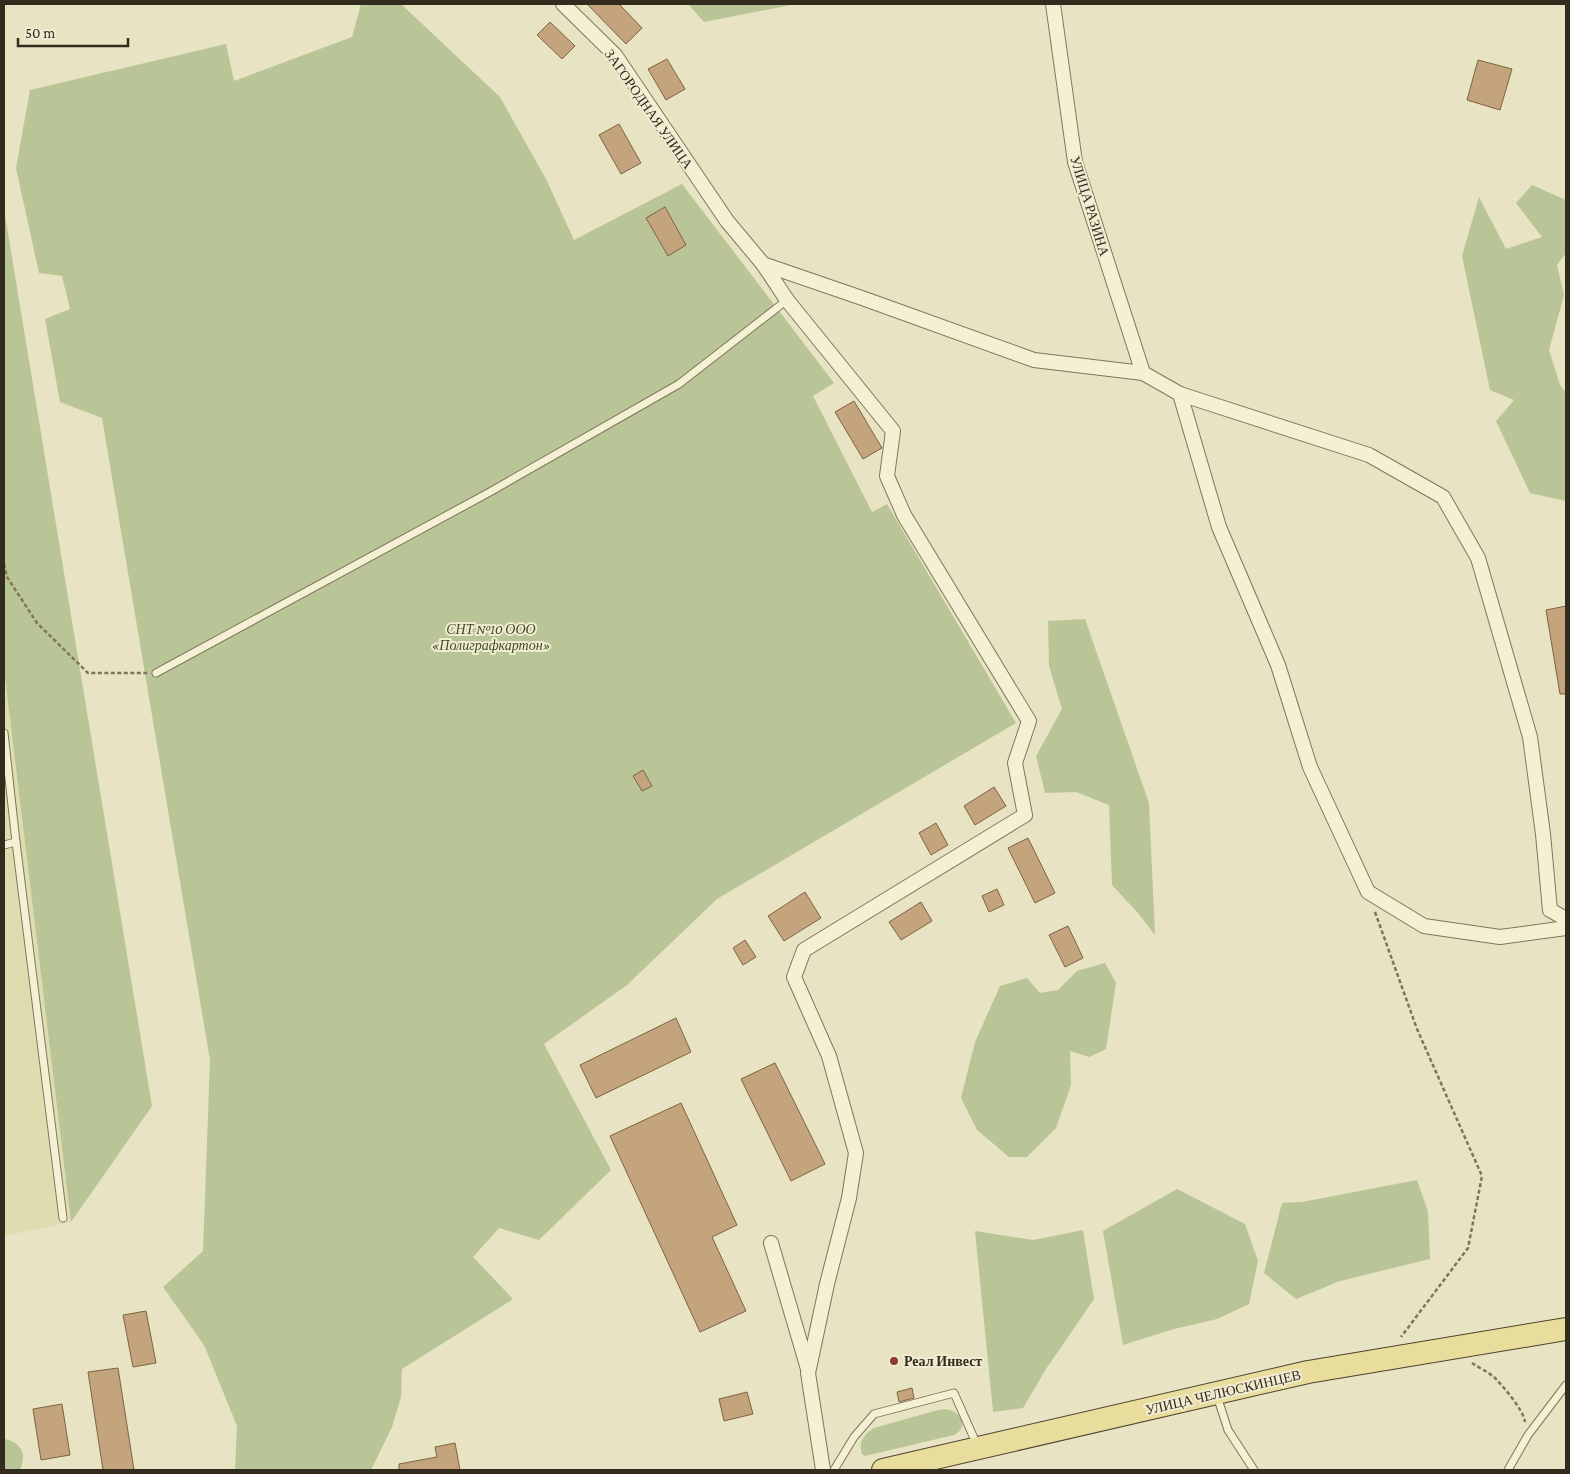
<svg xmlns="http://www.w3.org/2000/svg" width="1570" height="1474" font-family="'Crimson Pro',serif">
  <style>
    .farmland { fill: #ddddb0 }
    .green { fill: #b9c597 }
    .building { fill: #c3a47c; stroke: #7d6344 }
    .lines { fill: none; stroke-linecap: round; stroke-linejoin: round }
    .lane-casing { stroke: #80755b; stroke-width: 9 }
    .street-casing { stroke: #80755b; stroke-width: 16 }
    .primary-casing { stroke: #4e432f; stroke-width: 24 }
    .path { stroke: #80755b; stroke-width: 2.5; stroke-dasharray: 4 2.5; stroke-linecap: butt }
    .lane { stroke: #f4f0d4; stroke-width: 7 }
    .street { stroke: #f4f0d4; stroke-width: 14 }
    .primary { stroke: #e8dd9d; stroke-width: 22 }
    .poi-dot { fill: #893f32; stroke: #f1ecd1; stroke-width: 2 }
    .labels { text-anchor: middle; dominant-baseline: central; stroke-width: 4; stroke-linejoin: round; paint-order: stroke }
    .street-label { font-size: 14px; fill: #322b1e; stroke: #f1ecd1 }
    .park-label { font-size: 14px; font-style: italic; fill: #3d4c27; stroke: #f1ecd1 }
    .poi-label { font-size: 14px; font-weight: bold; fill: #322b1e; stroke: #f1ecd1; text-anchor: start }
  </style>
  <rect width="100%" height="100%" fill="#e8e3c2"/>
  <!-- farmland -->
  <polygon class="farmland" points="4,666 71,1222 4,1236"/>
  <!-- green -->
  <g class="green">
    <polygon points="361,4 401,4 500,97 546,179 574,240 682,184 834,383 813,396 872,512 887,504 1016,723 717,899 627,985 544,1044 611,1170 539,1240 499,1228 473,1257 513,1299 402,1369 401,1397 392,1427 371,1470 235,1470 237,1426 204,1345 163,1287 203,1251 210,1060 102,418 60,402 45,319 70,309 62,276 39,273 16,168 30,90 226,44 234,81 352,37"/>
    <polygon points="688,4 796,4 704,22"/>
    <polygon points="1532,185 1566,200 1566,253 1557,265 1564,295 1549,350 1560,385 1566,393 1566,501 1530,493 1496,421 1514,400 1490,390 1462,256 1479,197 1506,249 1542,237 1516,203"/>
    <polygon points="4,209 152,1106 71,1222 4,669"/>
    <polygon points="1085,619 1149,803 1155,935 1138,913 1112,885 1109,805 1076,792 1045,793 1036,756 1062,709 1049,666 1048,621"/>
    <polygon points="1105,963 1116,983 1106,1049 1089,1057 1070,1051 1071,1085 1056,1128 1027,1157 1009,1157 977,1130 961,1098 975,1042 1000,986 1027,978 1040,993 1058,990 1077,971"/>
    <polygon points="1417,1180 1428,1212 1430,1259 1340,1281 1296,1299 1264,1273 1282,1203 1302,1202"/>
    <polygon points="1177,1189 1245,1224 1258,1261 1249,1304 1217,1319 1174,1329 1123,1345 1103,1231"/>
    <polygon points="1083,1230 1094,1299 1046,1369 1023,1408 993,1412 975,1231 1033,1240"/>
    <path d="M945,1409C961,1411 970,1426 954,1435L865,1456L862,1454C858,1442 864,1434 874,1428L938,1410Z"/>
    <path d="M4,1439C13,1440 24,1447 23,1458C23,1462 21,1467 20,1470H4Z"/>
  </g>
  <!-- building -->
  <g class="building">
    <polygon points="587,4 619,4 642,28 626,44"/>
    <polygon points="550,22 575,46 562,59 537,35"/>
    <polygon points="667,59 685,89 666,100 648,69"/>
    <polygon points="1478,60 1512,69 1500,110 1467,100"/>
    <polygon points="619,124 641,163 621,174 599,135"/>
    <polygon points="665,207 686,245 668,256 646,218"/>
    <polygon points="854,401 882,448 863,459 835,412"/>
    <polygon points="1566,606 1566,694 1560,694 1546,610"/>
    <polygon points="643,770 652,786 642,791 633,776"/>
    <polygon points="994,787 1006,806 975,825 964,806"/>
    <polygon points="936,823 948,845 931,855 919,833"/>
    <polygon points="1028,838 1055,893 1035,903 1008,848"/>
    <polygon points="997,889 1004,905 989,912 982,896"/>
    <polygon points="805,892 821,918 784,941 768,916"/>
    <polygon points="921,902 932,921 901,940 889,922"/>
    <polygon points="1068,926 1083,958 1065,967 1049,935"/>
    <polygon points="745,940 756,957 743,965 733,948"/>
    <polygon points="676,1018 691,1052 596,1098 580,1065"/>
    <polygon points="775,1063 825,1164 791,1181 741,1079"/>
    <polygon points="681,1103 737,1225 712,1237 746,1311 700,1332 610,1136"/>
    <polygon points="146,1311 156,1363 133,1367 123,1315"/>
    <polygon points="118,1368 134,1470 103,1470 88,1372"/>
    <polygon points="912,1388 914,1398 899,1402 897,1392"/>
    <polygon points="747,1392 753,1414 724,1421 719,1399"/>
    <polygon points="62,1404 70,1455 41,1460 33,1409"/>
    <polygon points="455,1443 460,1470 399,1470 399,1464 437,1457 435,1447"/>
  </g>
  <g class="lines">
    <defs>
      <g id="lane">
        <polyline points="156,673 488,493 679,384 787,300"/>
        <polyline points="4,733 16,842 63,1218"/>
        <polyline points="4,845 16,842"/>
        <polyline points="1217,1396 1228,1430 1254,1470"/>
        <polyline points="834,1470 854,1437 874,1414 954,1393 977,1445"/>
        <polyline points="1508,1470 1528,1435 1566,1385"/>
      </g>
      <g id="street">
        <polyline points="563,4 615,55 727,221 763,264 787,300 893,431 887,476 904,515 1029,721 1015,763 1025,815 804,950 794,977 829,1056 856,1153 849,1198 827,1284 808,1373 823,1470"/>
        <polyline points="1053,4 1075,162 1143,373"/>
        <polyline points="763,264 862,298 1034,360 1143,373 1180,394 1219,527 1278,665 1310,767 1368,892 1424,926 1500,937 1566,928"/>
        <polyline points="1180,394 1369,455 1443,497 1478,558 1530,737 1543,834 1550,910 1566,919"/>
        <polyline points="771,1243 808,1369"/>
      </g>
      <polyline id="primary" points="883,1470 1308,1372 1566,1329"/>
    </defs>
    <!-- lane casing -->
    <use href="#lane" class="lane-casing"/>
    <!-- street casing -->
    <use href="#street" class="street-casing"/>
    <!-- primary casing -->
    <use href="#primary" class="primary-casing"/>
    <!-- path -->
    <g class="path">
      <polyline points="4,564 7,577 37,623 88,673 147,673"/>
      <polyline points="1375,912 1417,1029 1482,1176 1468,1248 1401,1337"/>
      <path d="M1472,1363C1479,1368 1489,1372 1496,1379C1505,1389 1523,1409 1525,1422"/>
    </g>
    <!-- lane -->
    <use href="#lane" class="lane"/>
    <!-- street -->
    <use href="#street" class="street"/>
    <!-- primary -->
    <use href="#primary" class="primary"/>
  </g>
  <!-- markers -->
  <circle class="poi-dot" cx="894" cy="1361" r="5"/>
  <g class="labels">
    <!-- street labels -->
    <g class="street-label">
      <text transform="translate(649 109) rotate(55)">ЗАГОРОДНАЯ УЛИЦА</text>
      <text transform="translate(1090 206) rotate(73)">УЛИЦА РАЗИНА</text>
      <text transform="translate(1223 1392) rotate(-13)">УЛИЦА ЧЕЛЮСКИНЦЕВ</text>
    </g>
    <!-- park labels -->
    <g class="park-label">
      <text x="491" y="629">СНТ №10 ООО<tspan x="491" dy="16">«Полиграфкартон»</tspan></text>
    </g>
    <!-- poi labels -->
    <g class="poi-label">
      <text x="904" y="1361">Реал Инвест</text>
    </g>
  </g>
  <!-- border -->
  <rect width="1570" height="1474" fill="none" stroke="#322b1e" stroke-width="10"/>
  <!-- scale -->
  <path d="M18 38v8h110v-8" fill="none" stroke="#322b1e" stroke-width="2.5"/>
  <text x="25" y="38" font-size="15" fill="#322b1e" stroke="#f1ecd1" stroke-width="4" paint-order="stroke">50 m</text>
</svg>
